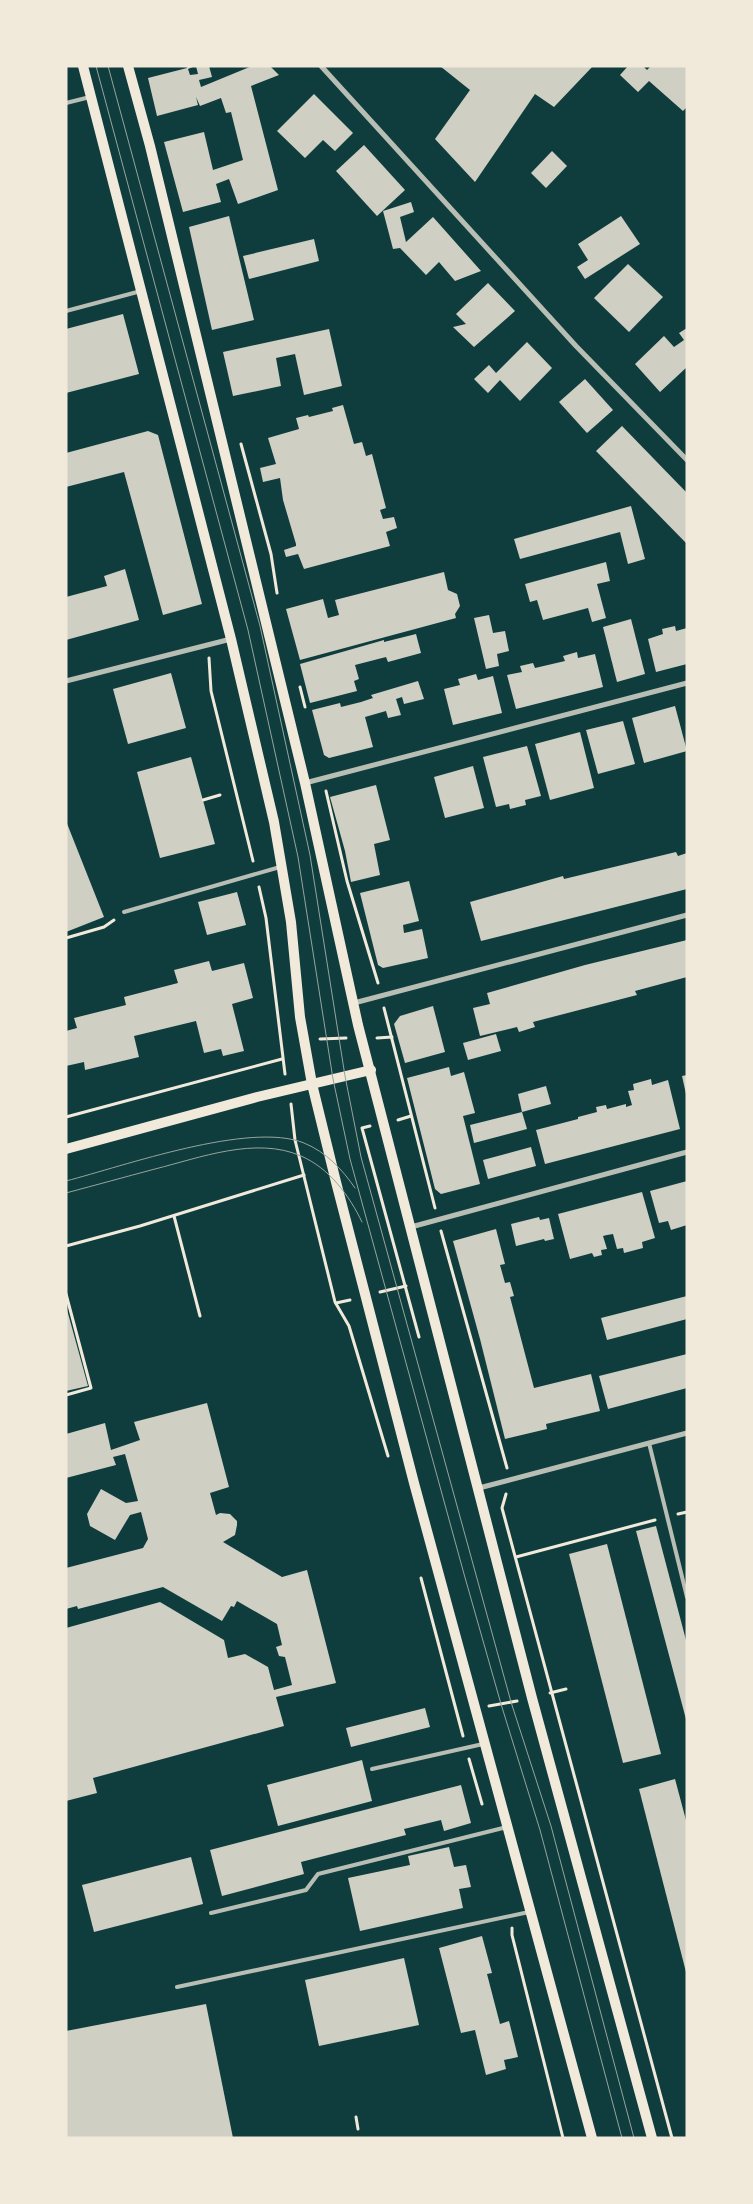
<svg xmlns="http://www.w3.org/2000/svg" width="753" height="2204" font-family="Raleway,sans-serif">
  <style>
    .building { fill: #cfcfc3 }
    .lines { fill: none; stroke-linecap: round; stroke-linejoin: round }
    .path { stroke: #f1e9da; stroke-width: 3 }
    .service { stroke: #b8beb3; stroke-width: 4 }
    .minor { stroke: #b8beb3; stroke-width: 5 }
    .secondary { stroke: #f1e9da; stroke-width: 10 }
    .tram { stroke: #97a49c; stroke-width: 1 }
  </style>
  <rect width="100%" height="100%" fill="#0f3d3e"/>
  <!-- building -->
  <g class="building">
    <polygon points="187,66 195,66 188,69 190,75 198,74 196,66 209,66 212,77 199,80 201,87 252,66 270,66 279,75 251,86 278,190 238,204 229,179 216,184 221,202 183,212 164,142 204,132 213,170 243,160 231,112 226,113 221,98 200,106 196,97 198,105 157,116 148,78 187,68"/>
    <polygon points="440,66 593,66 554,107 535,94 475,182 435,139 470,90"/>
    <polygon points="628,66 643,66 647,70 651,66 687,66 687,107 683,111 649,81 638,92 620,75"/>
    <polygon points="314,94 353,133 335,151 323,140 305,158 277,131"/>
    <polygon points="364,145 405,190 377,216 336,171"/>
    <polygon points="552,151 567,166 546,188 531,173"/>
    <polygon points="411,202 414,212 400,217 406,242 433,217 481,271 455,281 439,262 426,275 400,248 393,249 383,211"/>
    <polygon points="229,216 254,320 212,330 189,227"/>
    <polygon points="621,216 640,244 585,279 577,267 588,260 578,244"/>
    <polygon points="314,239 319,261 249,279 243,256"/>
    <polygon points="628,264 663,297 629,332 594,298"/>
    <polygon points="488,283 515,311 474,347 453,327 466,324 456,314"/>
    <polygon points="123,314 139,374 66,393 66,329"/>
    <polygon points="687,328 687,367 660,392 635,364 664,336 674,347 684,340 679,333"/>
    <polygon points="329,329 342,386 304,395 295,354 276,358 281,386 233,396 223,352"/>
    <polygon points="527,342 552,368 520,401 500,380 488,393 474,379 489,365 496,373"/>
    <polygon points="585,379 613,410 587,433 559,402"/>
    <polygon points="343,405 354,444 362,442 366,456 372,454 386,508 380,510 383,519 394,517 397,528 386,532 390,546 304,569 298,554 286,557 284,550 296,546 296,544 283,500 280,478 263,482 260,468 276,464 268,438 299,429 296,418 308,415 309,417 333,411 332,408"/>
    <polygon points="622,426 687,493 687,544 596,451"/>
    <polygon points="148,431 158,435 202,604 163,615 124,472 66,487 66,453"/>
    <polygon points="631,506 645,559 628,564 620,532 520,559 514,539"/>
    <polygon points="606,562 610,581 597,584 606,618 592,622 588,608 543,620 537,600 530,602 525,584"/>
    <polygon points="125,569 139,620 66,640 66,597 107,586 104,576"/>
    <polygon points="444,572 448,590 457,594 460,606 455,614 456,618 300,660 286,609 323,599 328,618 339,615 335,600"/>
    <polygon points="489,615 493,633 505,631 509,651 497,654 499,666 486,669 474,618"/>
    <polygon points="631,619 645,674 617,682 603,627"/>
    <polygon points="675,626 676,631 687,628 687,664 656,672 648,639 663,634 662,629"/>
    <polygon points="416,634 421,653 388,662 386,657 355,665 359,679 354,681 357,691 310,703 300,664 384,640 384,642"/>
    <polygon points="577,652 578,658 595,654 603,687 516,709 507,675 522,672 520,666 533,663 535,668 565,661 563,656"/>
    <polygon points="171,673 186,728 128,744 113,689"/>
    <polygon points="476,674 478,680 493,676 502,713 453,725 444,689 460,685 458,679"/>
    <polygon points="418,681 424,699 404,704 402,697 396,699 401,715 388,718 386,711 365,717 373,747 329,758 324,755 312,710 340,703 341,707 361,702 373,698 371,695"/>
    <polygon points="675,706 687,751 644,763 632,718"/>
    <polygon points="623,721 635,764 598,774 586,730"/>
    <polygon points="580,732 594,788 550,800 535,744"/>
    <polygon points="527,746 541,796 525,800 526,805 510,809 509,804 496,807 483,757"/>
    <polygon points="191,757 215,844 160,858 137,772"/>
    <polygon points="473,766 484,808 445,818 434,777"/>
    <polygon points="376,785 390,840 374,844 380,875 351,882 345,851 330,797"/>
    <polygon points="66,821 104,917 66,932"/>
    <polygon points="676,852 678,856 687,853 687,889 481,941 470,902 563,876 564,879"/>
    <polygon points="409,881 419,921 403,925 404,933 422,929 428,958 383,968 378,965 360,893"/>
    <polygon points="237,892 246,925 207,935 198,902"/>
    <polygon points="687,940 687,977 635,991 637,995 533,1022 535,1027 519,1032 517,1027 480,1036 473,1008 490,1004 487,993 585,965"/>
    <polygon points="209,961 212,971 244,963 253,998 232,1004 244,1051 223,1056 221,1049 204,1053 196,1021 134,1036 139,1057 85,1070 84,1062 66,1066 66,1031 77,1028 74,1018 126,1005 124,997 178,983 174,970"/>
    <polygon points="433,1006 445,1052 405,1063 394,1024 400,1016"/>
    <polygon points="496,1034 501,1051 468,1060 463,1043"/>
    <polygon points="449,1067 451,1076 464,1072 475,1113 463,1116 480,1184 441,1194 435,1189 407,1078"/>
    <polygon points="687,1075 687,1094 686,1094 682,1076"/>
    <polygon points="651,1079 652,1085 668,1080 680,1129 545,1164 536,1130 578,1119 578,1117 597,1112 596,1107 606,1105 607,1109 626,1104 626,1107 632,1105 628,1091 634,1090 633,1084"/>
    <polygon points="546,1086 551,1104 522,1112 518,1094"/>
    <polygon points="522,1112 527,1129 474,1143 470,1125"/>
    <polygon points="531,1147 536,1166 488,1179 483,1160"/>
    <polygon points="687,1181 687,1225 671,1230 668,1221 659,1223 650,1191"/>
    <polygon points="642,1192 655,1238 642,1242 643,1248 624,1253 623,1248 617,1249 613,1234 607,1235 603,1236 607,1249 601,1250 602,1255 594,1257 592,1253 570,1259 558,1214"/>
    <polygon points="539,1217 540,1220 549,1218 554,1239 545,1241 544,1239 516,1246 511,1224"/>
    <polygon points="496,1229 505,1264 500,1265 505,1283 510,1282 514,1296 510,1297 534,1388 591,1374 600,1411 546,1424 547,1429 505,1439 480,1339 453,1241"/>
    <polygon points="687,1296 687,1319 607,1340 601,1318"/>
    <polygon points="66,1306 88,1386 66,1391"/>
    <polygon points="687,1354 687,1388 608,1409 599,1376"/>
    <polygon points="207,1403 229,1487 210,1493 216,1515 220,1513 230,1514 237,1521 237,1525 235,1535 223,1542 282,1577 307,1570 336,1683 276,1697 284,1726 93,1778 97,1793 66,1801 66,1628 160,1602 224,1640 228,1658 245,1654 268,1667 274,1690 292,1685 285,1657 279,1656 276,1647 282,1645 277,1624 237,1601 234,1607 231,1606 222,1621 163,1587 78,1609 77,1606 66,1609 66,1568 143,1548 148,1539 141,1512 130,1515 115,1540 90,1526 87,1514 101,1489 126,1503 138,1501 125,1454 113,1457 116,1465 66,1478 66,1434 105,1423 111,1450 140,1440 134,1422"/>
    <polygon points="656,1526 687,1644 687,1723 636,1531"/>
    <polygon points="607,1544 661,1754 623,1763 569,1554"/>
    <polygon points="425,1708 430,1727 351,1747 346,1728"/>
    <polygon points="362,1760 372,1801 278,1826 267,1785"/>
    <polygon points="675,1779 687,1824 686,1972 639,1789"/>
    <polygon points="461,1785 471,1823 444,1831 441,1820 404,1829 406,1835 301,1862 304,1874 222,1896 210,1850"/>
    <polygon points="449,1847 454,1867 466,1865 471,1887 459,1889 463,1908 360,1931 348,1878 410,1865 408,1856"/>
    <polygon points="191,1857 203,1904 94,1932 82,1885"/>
    <polygon points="482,1936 492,1973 487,1974 500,2024 509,2021 518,2057 504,2060 506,2069 486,2075 475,2030 461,2033 439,1948"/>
    <polygon points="404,1958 419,2025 319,2046 305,1980"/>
    <polygon points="206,2004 233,2138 66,2138 66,2031"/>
  </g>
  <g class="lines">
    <!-- path -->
    <g class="path">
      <polyline points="241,444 271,554 277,593"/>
      <polyline points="209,658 211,691 253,861"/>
      <polyline points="300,687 305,707"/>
      <polyline points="326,791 347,881 378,983"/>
      <polyline points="203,800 220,795"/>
      <polyline points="259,887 266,918 285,1074"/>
      <polyline points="66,938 104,927 114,920"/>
      <polyline points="384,1008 435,1208"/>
      <polyline points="377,1038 392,1037"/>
      <polyline points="320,1039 346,1038"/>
      <polyline points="291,1104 295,1140 335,1302 349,1326 388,1456"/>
      <polyline points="66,1117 282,1059"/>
      <polyline points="398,1120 411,1116"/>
      <polyline points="370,1126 362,1128 419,1337"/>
      <polyline points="174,1216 200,1316"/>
      <polyline points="441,1231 507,1468"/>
      <polyline points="66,1246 140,1226 304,1175"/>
      <polyline points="380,1292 406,1286"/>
      <polyline points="66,1294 91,1388 66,1395"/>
      <polyline points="336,1303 350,1300"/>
      <polyline points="506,1494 502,1508 672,2138"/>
      <polyline points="678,1514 687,1512"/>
      <polyline points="516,1557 655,1520"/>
      <polyline points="421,1578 463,1736"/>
      <polyline points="550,1693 566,1689"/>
      <polyline points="489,1706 517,1701"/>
      <polyline points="469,1759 482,1804"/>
      <polyline points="512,1928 512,1935 563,2138"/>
      <polyline points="356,2117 358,2129"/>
    </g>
    <!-- service -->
    <g class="service">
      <polyline points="66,103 90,97"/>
      <polyline points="66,311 141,291"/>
      <polyline points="124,912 280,867"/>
      <polyline points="649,1443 687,1597"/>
      <polyline points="372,1769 483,1744"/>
      <polyline points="211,1913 306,1890 318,1874 507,1827"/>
      <polyline points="177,1987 529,1912"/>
    </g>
    <!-- minor -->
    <g class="minor">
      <polyline points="321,66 576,346 687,460"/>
      <polyline points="66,681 231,639"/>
      <polyline points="305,783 687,683"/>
      <polyline points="354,1003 687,915"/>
      <polyline points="411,1227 687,1152"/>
      <polyline points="479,1488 687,1433"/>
    </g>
    <!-- secondary -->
    <g class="secondary">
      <polyline points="83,66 231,639 274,822 291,922 300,1017 312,1084 336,1182 414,1483 592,2138"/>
      <polyline points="128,66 150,146 305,783 358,1025 532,1698 652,2138"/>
      <polyline points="66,1149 257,1097 371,1070"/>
    </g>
    <!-- tram -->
    <g class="tram">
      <polyline points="96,66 248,630 298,857 333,1079 350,1159 464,1574 501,1704 540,1830 622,2138"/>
      <polyline points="108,66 260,626 310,855 345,1076 361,1157 511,1702 551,1826 634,2138"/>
      <path d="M66,1181C124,1166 250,1121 304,1143C326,1152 342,1169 355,1188"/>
      <path d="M66,1193C96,1185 125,1177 155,1169C199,1158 256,1136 301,1156C329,1168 349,1195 362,1222"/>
    </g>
  </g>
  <!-- border -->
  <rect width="753" height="2204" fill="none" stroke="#f1e9da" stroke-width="135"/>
</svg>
